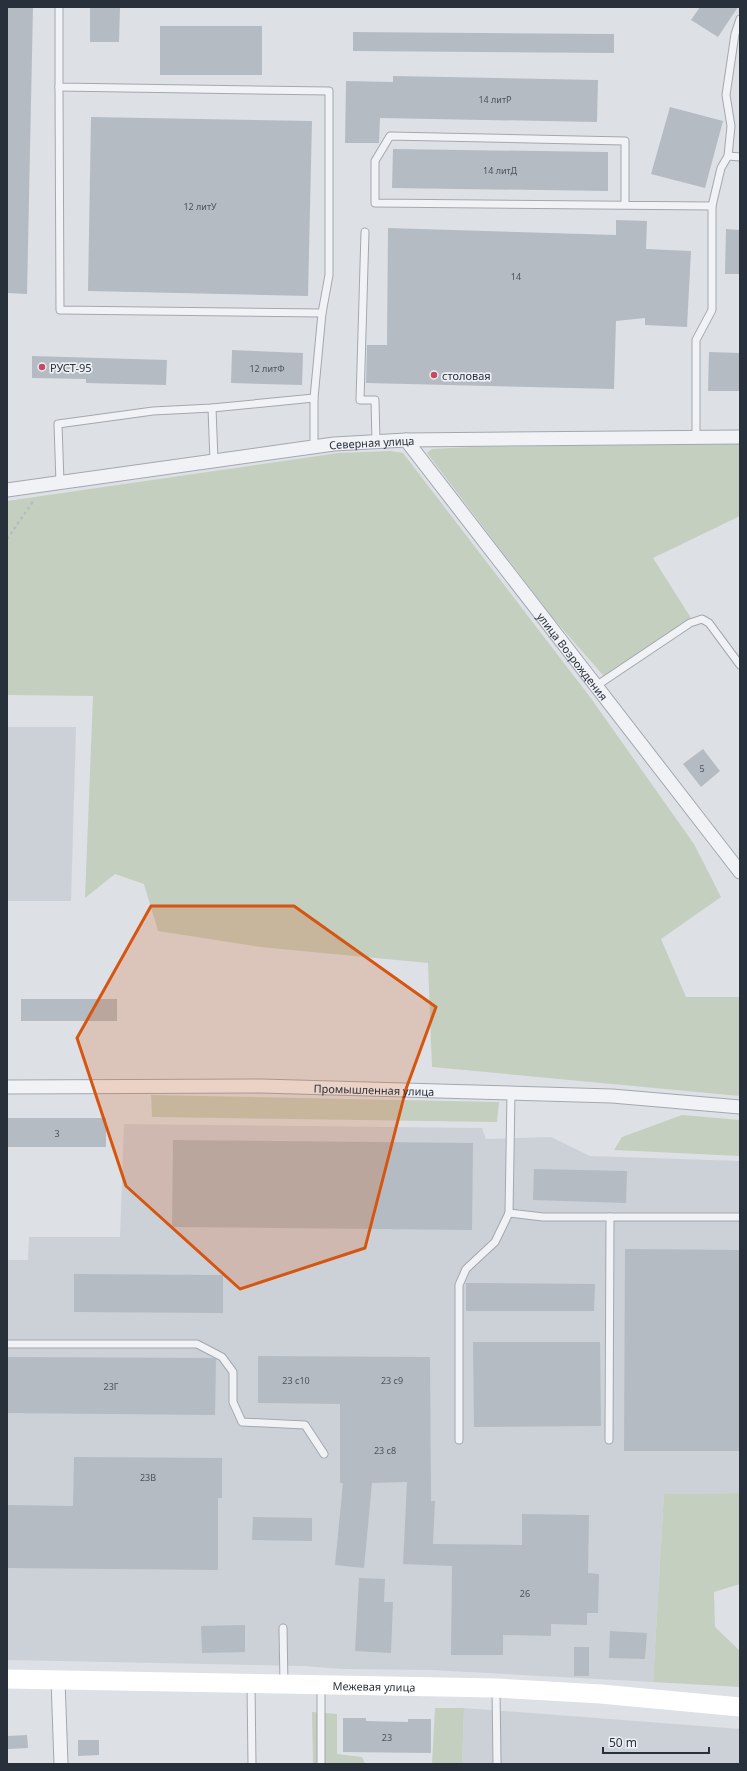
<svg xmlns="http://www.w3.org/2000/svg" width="747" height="1771" font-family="'Noto Sans',sans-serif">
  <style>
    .built { fill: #ccd1d7 }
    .green { fill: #c4cfbf }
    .building { fill: #b5bbc2 }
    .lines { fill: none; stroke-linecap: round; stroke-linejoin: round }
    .lane-casing { stroke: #a3a8af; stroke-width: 9 }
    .street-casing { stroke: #a3a8af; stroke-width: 15 }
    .path { stroke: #b8bcc1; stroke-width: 2.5; stroke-dasharray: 3 3; stroke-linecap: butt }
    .lane { stroke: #f0f2f5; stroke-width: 7 }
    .street { stroke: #f0f2f5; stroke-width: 13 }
    .secondary { stroke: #fff; stroke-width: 19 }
    .marked { fill: #d55511; fill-opacity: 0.2; stroke: #d55511; stroke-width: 3; stroke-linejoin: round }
    .poi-dot { fill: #c34b64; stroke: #edf0f4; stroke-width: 1.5 }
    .labels { text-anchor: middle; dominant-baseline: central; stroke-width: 3.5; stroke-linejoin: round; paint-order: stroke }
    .number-label { font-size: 9px; fill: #4b535d }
    .poi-label { font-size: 11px; fill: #28303b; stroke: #edf0f4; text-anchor: start }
    .street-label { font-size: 11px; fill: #28303b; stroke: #edf0f4 }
  </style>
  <rect width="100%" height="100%" fill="#dde1e6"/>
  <!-- built -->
  <g class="built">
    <polygon points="7,727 76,727 71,901 7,901"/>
    <polygon points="124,1124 482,1128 486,1139 551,1137 590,1156 740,1161 740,1493 664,1494 653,1682 431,1670 343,1669 304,1666 7,1660 7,1260 28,1260 29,1237 120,1237"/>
    <polygon points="464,1708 740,1729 740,1764 462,1764"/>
  </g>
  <!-- green -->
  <g class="green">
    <polygon points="740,444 740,516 653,558 691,618 609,682 552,617 427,453 432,449 471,447"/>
    <polygon points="390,451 403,453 590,697 694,844 721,897 661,939 686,997 740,997 740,1096 432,1067 428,963 260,947 158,931 144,884 115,874 85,898 93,696 7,695 7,501 338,453"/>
    <polygon points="151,1095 499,1102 497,1122 152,1117"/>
    <polygon points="682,1115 740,1120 740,1156 614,1150 622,1137"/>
    <polygon points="740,1493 740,1584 714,1592 715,1627 740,1651 740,1687 653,1682 664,1494"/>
    <polygon points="435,1708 464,1708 462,1764 432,1764"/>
    <polygon points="312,1712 337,1714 337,1754 362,1757 365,1764 313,1764"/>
  </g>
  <!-- building -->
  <g class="building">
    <polygon points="7,7 33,7 27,294 7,293"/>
    <polygon points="90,7 120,7 119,42 90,42"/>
    <polygon points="700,7 738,7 718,37 691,20"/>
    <rect x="160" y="26" width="102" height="49"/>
    <polygon points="353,32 614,34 614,53 353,51"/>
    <polygon points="393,76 598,80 597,122 380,118 379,143 345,143 346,81 393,82"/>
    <polygon points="670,107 723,121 705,188 651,174"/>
    <polygon points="91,117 312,121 308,296 88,291"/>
    <polygon points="393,149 608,152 608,191 392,188"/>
    <polygon points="616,220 647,221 646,249 691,251 687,327 645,325 645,318 616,321 614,389 366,383 367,345 387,345 388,228 616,235"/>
    <polygon points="726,229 740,230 740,274 725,274"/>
    <polygon points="232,350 303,353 302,385 231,383"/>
    <polygon points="709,352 740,353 740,391 708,391"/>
    <polygon points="32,356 167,360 166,385 86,383 86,379 32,378"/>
    <polygon points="703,749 720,771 701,787 683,764"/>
    <rect x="21" y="999" width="96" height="22"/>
    <rect x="7" y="1118" width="99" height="29"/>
    <polygon points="173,1140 473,1143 472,1230 172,1227"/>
    <polygon points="534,1169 627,1171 626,1203 533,1200"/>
    <polygon points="625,1249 740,1250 740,1451 624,1451"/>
    <polygon points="74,1274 223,1275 223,1313 74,1312"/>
    <polygon points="466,1283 595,1284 594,1311 466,1311"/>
    <polygon points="473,1342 600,1342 601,1426 474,1427"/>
    <polygon points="258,1356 430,1357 431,1501 435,1501 433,1544 522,1545 522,1514 589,1515 588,1573 599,1574 598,1613 587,1613 587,1625 551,1624 551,1636 503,1635 503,1655 451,1655 452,1566 403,1564 407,1482 372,1483 364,1568 335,1565 343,1483 340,1483 340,1404 258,1403"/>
    <polygon points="7,1357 214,1358 216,1359 215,1415 7,1413"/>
    <polygon points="74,1457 222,1458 222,1498 218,1498 218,1570 7,1568 7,1505 73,1506"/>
    <polygon points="253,1517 312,1518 312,1541 252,1540"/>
    <polygon points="359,1578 385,1579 384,1602 393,1602 391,1653 355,1651"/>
    <polygon points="245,1625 245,1652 202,1653 201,1626"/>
    <polygon points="610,1631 647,1633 645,1659 609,1658"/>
    <rect x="574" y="1647" width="15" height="29"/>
    <polygon points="343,1718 366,1718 366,1721 408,1722 408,1719 431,1719 431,1753 343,1752"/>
    <polygon points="27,1735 28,1748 8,1749 7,1736"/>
    <polygon points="78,1740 99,1740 99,1755 78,1756"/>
  </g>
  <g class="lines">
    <defs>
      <g id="lane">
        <polyline points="59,7 59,87 329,91 329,275 322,313 314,398 314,447"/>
        <polyline points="59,87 60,310 322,313"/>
        <polyline points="728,156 731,126 726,95 735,34 740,19"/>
        <polyline points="625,204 625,141 390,136 375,161 375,203 712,206"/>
        <polyline points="365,232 360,400 375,400 376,442"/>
        <polyline points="212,408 214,461"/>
        <polyline points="696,438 696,340 712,310 712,206 721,168 728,156 740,157"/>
        <polyline points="60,483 58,424 153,411 212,408 314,398"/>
        <polyline points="596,686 690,623 702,619 709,623 740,665"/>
        <polyline points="511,1093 509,1213 543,1217 740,1217"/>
        <polyline points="7,1344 197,1344 222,1357 233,1372 233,1402 242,1422 305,1425 324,1454"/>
        <polyline points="459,1440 459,1285 466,1269 495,1242 509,1213"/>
        <polyline points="609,1440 610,1217"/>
        <polyline points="283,1628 284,1684"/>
        <polyline points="251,1684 252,1764"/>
        <polyline points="496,1688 497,1764"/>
        <polyline points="321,1764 321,1685"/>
      </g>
      <g id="street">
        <path id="s1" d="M406,440L740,872"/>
        <path id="s2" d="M7,490L334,444L406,440L740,437"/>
        <path id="s3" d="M7,1087L261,1086L612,1096L740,1107"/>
        <polyline points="58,1680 61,1764"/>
      </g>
    </defs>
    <!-- lane casing -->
    <use href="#lane" class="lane-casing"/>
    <!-- street casing -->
    <use href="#street" class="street-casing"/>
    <!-- path -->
    <polyline class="path" points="7,539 34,500"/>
    <!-- lane -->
    <use href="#lane" class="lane"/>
    <!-- street -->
    <use href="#street" class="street"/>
    <!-- secondary -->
    <path class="secondary" id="s4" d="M7,1679L496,1688L601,1694L740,1707"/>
  </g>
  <!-- marked area -->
  <path class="marked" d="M151,906H294L436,1007L406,1089L365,1248L240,1289L126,1186L77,1038Z"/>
  <!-- markers -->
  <g class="poi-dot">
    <circle cx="42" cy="367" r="4"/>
    <circle cx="434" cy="375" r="4"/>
  </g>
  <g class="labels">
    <!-- number labels -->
    <g class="number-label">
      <text x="495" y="99">14 литР</text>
      <text x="500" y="170">14 литД</text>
      <text x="200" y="206">12 литУ</text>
      <text x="516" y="276">14</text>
      <text x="267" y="368">12 литФ</text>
      <text x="702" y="768">5</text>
      <text x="57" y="1133">3</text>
      <text x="296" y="1380">23 с10</text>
      <text x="392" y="1380">23 с9</text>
      <text x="111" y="1386">23Г</text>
      <text x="385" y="1450">23 с8</text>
      <text x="148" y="1477">23В</text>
      <text x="525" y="1593">26</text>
      <text x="387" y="1737">23</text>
    </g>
    <!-- poi labels -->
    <g class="poi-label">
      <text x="50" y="367">РУСТ-95</text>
      <text x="442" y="375">столовая</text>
    </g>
    <!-- street labels -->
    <g class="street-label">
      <text stroke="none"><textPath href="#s2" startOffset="368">Северная улица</textPath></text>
      <text stroke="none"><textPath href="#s1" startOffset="273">улица Возрождения</textPath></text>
      <text stroke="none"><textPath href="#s3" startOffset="367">Промышленная улица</textPath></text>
      <text stroke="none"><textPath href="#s4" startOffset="367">Межевая улица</textPath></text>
    </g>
  </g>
  <!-- border -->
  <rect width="747" height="1771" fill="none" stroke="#28303b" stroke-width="16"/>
  <!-- scale -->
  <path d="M603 1747v6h106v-6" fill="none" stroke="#28303b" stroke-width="2"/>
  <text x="609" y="1747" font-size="12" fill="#28303b" stroke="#edf0f4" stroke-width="3" paint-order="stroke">50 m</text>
</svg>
